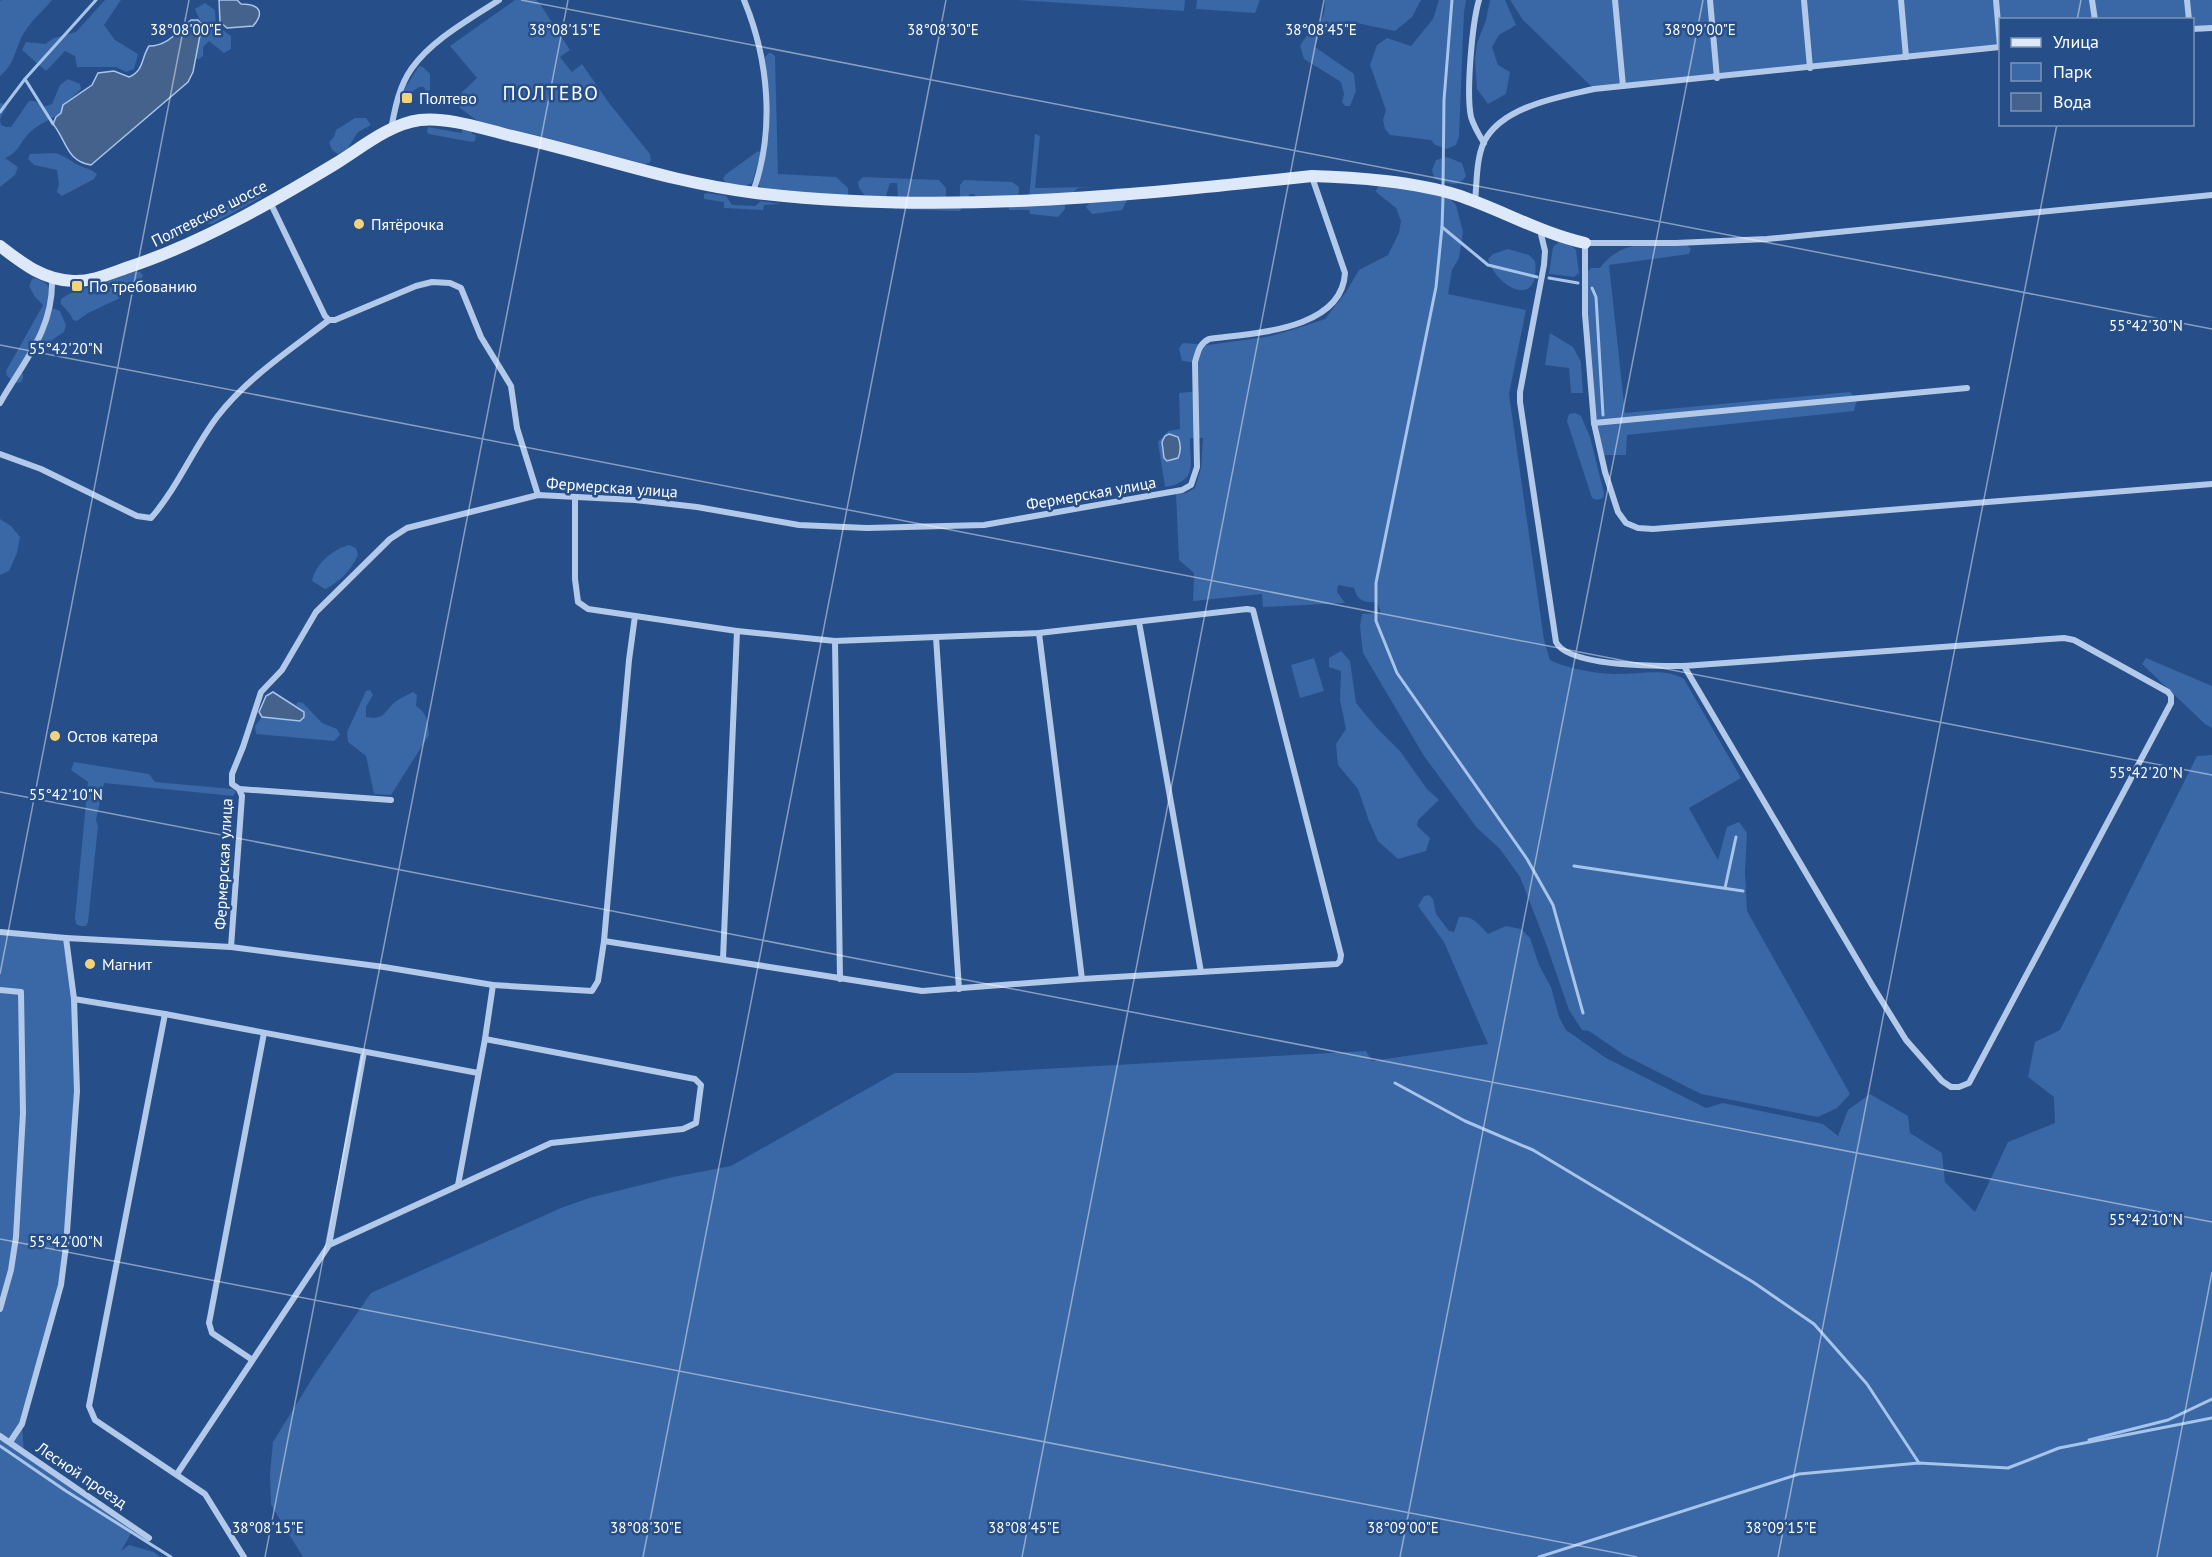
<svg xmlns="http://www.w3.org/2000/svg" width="2212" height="1557" font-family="'PT Sans',sans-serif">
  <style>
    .green { fill: #3a67a5 }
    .water { fill: #45628c; stroke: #a7c4ea; stroke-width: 1.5 }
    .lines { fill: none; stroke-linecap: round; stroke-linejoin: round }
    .stream { stroke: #a7c4ea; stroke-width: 3 }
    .street { stroke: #b3c9e9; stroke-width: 6 }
    .secondary { stroke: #dde8f8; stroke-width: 12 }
    .ticks { fill: none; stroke: #fff; stroke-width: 1.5; stroke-opacity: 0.45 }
    .poi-dot { fill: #f2d377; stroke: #264e89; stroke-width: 2 }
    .labels { text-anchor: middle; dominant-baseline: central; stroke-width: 5; stroke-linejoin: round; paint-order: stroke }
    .poi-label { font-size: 16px; fill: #fff; stroke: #264e89; text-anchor: start }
    .street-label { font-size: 16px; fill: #fff; stroke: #264e89 }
    .quarter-label { font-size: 20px; letter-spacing: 1.5px; fill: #fff; stroke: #264e89 }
    .ticks-label { font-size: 15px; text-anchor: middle; fill: #fff; stroke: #264e89; stroke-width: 5; stroke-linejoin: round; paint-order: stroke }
  </style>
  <rect width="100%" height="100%" fill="#264e89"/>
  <!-- green -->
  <g class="green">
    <path d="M2,0H52C44,10 33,19 26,30C15,45 16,64 0,76V1Z"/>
    <polygon points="105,0 121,0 104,25 115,40 138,54 134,69 126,72 116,67 77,67 75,56 65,51 46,71 22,50 26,42 45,44 54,38 76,32"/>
    <polygon points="515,0 536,0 540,4 570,50 560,57 572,72 582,64 609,103 650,154 651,160 649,163 644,164 540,136 479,122 460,108 457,97 477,78 450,46"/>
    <polygon points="1018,0 1185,0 1184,11"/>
    <polygon points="1197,0 1260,0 1255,13 1196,9"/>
    <path d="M1325,0H1421L1412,17L1395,31L1347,21L1319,36L1315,47L1354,74L1356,91L1350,106H1345L1342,102L1344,94L1341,82L1304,59L1300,46C1310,27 1326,27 1325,0Z"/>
    <polygon points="1439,0 1466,0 1464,12 1459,136 1456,145 1447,149 1435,145 1431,140 1390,135 1385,129 1383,120 1386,110 1370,65 1377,45 1387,38 1411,46 1433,19"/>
    <polygon points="1490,0 1505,0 1516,25 1499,35 1492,47 1498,65 1510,72 1506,94 1488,104 1477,89 1475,60 1477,43 1486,20"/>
    <polygon points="1510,0 2212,0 2212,28 2193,29 2192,20 2000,20 2000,47 1594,89 1523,20"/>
    <polygon points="205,3 215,10 216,25 231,36 231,49 224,53 209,41 203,47 203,56 199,59 195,58 202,25 195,9"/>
    <polygon points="770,52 775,56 778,174 836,177 848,188 848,196 762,189 759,185 769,134 765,57"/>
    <polygon points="419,66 423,67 430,74 430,90 426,92 424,87 419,87 404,97 407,101 400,104 405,88"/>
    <path d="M68,79L80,84L81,89L64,105L61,113C50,120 38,124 28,134C20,143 18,153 5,158L18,167L15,175L0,187V103L6,104L7,106L0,119L1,125L6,127H11L29,101H35L43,107L52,104L60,85Z"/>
    <polygon points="355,118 366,118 371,125 358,132 348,148 338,154 332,150 329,142 334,137 336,130"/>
    <polygon points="428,127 461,133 463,129 472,131 472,134 476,135 475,141 472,142 429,134 427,132"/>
    <polygon points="1035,134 1040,136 1035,188 1094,187 1078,188 1065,200 1065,209 1058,217 1030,214 1029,210 1009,210 1008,198 977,198 974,194 970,194 960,211 894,209 894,203 898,197 897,183 890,183 882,208 850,207 851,204 866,197 859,188 858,182 863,177 939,180 946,188 946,196 950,201 960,197 960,185 964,180 1012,182 1019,187 1018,200 1029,198"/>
    <polygon points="758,151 761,153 752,183 745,186 726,183 723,179 725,175"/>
    <path d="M55,153C63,155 66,158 73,162C81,168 89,167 97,174L94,179L62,196L57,192L59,184L57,170L34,165L28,159L30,154Z"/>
    <path d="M1447,157L1462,163L1466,176C1458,189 1448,183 1435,179L1432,170L1436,160Z"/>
    <path d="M1380,186L1429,193L1450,199L1456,205L1463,232L1459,258L1452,270L1448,294L1526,310L1509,394L1544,640L1550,660C1568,669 1593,673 1614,674C1636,675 1665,667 1684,679L1741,778L1689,808L1718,860L1727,827L1739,822L1747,833L1745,872L1747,911L1850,1094L1837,1108L1818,1117L1701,1094L1624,1055L1589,1031L1582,1030L1569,1010L1545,941L1520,877L1500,849L1477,828L1424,756L1363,653L1360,626L1362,614L1381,613L1377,602C1365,603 1357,601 1354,588L1338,585L1337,592L1345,603L1263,607L1262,594L1193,601L1194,573L1179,560L1176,494L1186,493L1195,488L1201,468L1203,438H1190C1190,466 1198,481 1165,487L1158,442L1168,431L1180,429L1179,393L1199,391L1198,363L1182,361L1179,348L1183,343L1208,345L1266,337L1292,330L1325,319L1346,292L1359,270L1388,255L1399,233L1401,221L1396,208L1376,192L1377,188Z"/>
    <polygon points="1115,188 1133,188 1122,210 1092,214 1086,207 1091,200 1110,199"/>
    <polygon points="252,191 261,193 262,197 212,224 205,223 204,220"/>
    <polygon points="707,193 726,196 732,205 755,206 761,201 781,204 764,205 763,210 724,208 724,202 704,199 704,194"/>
    <polygon points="1560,241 1571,245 1576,250 1579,273 1574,277 1549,274 1553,247"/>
    <path d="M1687,245L1691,249L1689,254L1609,265L1625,413L1850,392L1857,400L1854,411L1627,435L1626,455H1604C1590,396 1586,332 1588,271L1591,268H1600C1623,237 1652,246 1687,245Z"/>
    <path d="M1508,249L1529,255L1535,261C1541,310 1497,289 1488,259L1493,254Z"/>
    <polygon points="134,272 140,272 143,275 142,279 118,299 88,313 77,321 73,320 70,314 61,304 61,299 69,294"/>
    <path d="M35,278C41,281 48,282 49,289C53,308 29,352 20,368C23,374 25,376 21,382L16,383L7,376L6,371L43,305L35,297L29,286L32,279Z"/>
    <polygon points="52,308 60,311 66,325 64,332 43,346 39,342"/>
    <polygon points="1550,333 1573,347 1581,362 1583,393 1571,393 1569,368 1545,365"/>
    <polygon points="1575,413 1581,416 1590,437 1604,493 1603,498 1597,500 1592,498 1567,421 1569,414"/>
    <polygon points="0,519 11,526 20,537 17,553 9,571 0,575"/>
    <path d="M349,545L356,548L358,555C351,570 340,582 325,589L312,581C315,564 333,549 349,545Z"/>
    <polygon points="1341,651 1350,661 1356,703 1376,727 1400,751 1427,789 1439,800 1418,820 1417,826 1430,838 1426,851 1398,859 1378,841 1369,821 1358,789 1338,765 1336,744 1346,729 1340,700 1341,671 1329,667 1329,658"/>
    <polygon points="1314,658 1324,691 1300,698 1291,665"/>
    <polygon points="2146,658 2212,686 2212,728 2205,724 2142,664"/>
    <path d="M370,690L373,695L366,707V717C385,720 383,713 395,702C400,698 407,695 413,692L417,695L416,706C427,713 428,721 429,735L391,795L374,794L366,756L348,742L347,732L366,691Z"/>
    <polygon points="298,702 303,703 322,723 337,729 340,735 334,741 256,734 255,726 262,717 300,721 304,712 296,705"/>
    <path d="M2212,755V1557H303L271,1505L270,1473L273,1442L315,1374L371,1293L561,1208L589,1198L673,1177L731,1166L895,1073H971L1366,1051L1372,1061L1488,1044L1444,942L1418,906L1424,896L1429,895L1433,899L1436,914L1449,931L1454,932L1459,917C1473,915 1479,925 1488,934L1506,926L1521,929L1530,938L1539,965L1551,987L1559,1017L1566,1030L1606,1058L1706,1108L1723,1103L1823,1124L1838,1136L1848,1110L1870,1094L1908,1116L1910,1133L1942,1153L1945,1182L1975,1212L2008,1142L2055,1123L2054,1097L2028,1077L2035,1042L2060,1030L2197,756Z"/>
    <polygon points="74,762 149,774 155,782 233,789 236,792 233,796 104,783 96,820 98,826 88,922 86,926 80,926 76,924 75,918 88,782 71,770"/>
    <polygon points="0,932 66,938 72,998 77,1091 61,1285 22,1424 24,1453 134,1528 121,1551 129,1545 154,1552 160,1557 0,1557"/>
  </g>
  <!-- water -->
  <g class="water">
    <path d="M237,0L241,4C258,4 266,11 253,26L227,28L220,22L219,0Z"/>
    <path d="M191,20H198L202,25L193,72L188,82L91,165C66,161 67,141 53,124L56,117L61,113L63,105L92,85L98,73L114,71L129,77C144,71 141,58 149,46C168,46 178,31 191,20Z"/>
    <path d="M1169,434L1178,437C1181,444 1181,451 1178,458L1167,461L1164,458L1162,442L1165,436Z"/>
    <polygon points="273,692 304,712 304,717 300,721 262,717 259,712 266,696"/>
  </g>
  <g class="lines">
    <!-- stream -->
    <g class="stream">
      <polyline points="25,79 53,124"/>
      <polyline points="0,112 25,79 96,0"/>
      <polyline points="1443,187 1444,100 1452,0"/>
      <polyline points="1443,197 1442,227 1488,265 1537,277"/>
      <polyline points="1442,227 1436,287 1376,583 1376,621 1397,673 1527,859 1553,905 1583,1013"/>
      <polyline points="1549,278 1578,283"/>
      <polyline points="1592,288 1596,297 1603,415"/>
      <polyline points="1574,866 1743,891"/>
      <polyline points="1725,888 1736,837"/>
      <polyline points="1395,1083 1465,1121 1533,1150 1753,1282 1814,1324 1867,1384 1919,1463"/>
      <polyline points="2089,1440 2168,1420 2212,1399"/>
      <polyline points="0,1446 66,1491 171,1557"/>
      <polyline points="1539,1557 1799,1474 1919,1463 2008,1468 2059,1448 2212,1418"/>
    </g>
    <!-- street -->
    <g class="street">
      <path d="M744,0C769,60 775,131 753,192"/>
      <path d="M1479,0C1472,24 1466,93 1471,117C1474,127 1479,135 1484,143"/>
      <polyline points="1615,0 1623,86"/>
      <polyline points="1710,0 1717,78"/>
      <polyline points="1804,0 1810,68"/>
      <polyline points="1901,0 1906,57"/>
      <polyline points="1996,0 2000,46"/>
      <polyline points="2092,0 2095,20"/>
      <polyline points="2187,0 2189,20"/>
      <polyline points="2192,29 2212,28"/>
      <path d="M391,129C395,108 399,86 412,68C433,39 469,20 499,0"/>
      <polyline points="2212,195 1767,239 1676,243 1585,243 1585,314 1594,423 1605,472 1618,512 1626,523 1638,528 1653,529 2212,484"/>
      <path d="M1475,201C1477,183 1476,159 1484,142C1502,106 1560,97 1594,89L2000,47"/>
      <polyline points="270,202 325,316 329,320 335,320 416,286 432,282 450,283 461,288 481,337 511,386 517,428 538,495"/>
      <path d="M1540,230L1545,251L1544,265L1520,392V402L1556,642C1568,667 1658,666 1684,666L2064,638L2074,640L2168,692L2171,696V703L1969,1083L1959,1087H1951L1942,1081L1906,1040L1872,985L1684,666"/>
      <path d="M0,403C23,362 54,330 52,278"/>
      <polyline points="1594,423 1967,388"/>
      <path d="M0,454L41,469L137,516L151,518C178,487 193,449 217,417C247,378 290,350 329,320"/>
      <polyline points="575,497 575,579 578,602 588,609 737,631 835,641 1039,633 1247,609 1253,610 1341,955 1340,961 1337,964 1082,979 922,991 604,941 629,660 635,616"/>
      <polyline points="1139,622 1201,972"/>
      <polyline points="1039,633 1082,979"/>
      <polyline points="936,637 959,989"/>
      <polyline points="835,641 840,979"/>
      <polyline points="239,789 391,800"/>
      <polyline points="0,932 66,938 74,999 77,1091 66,1246 61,1285 22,1424 10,1442"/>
      <polyline points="66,938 231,947 384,967 493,985 592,991 598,981 604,941"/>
      <path d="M231,947L242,796L239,789L232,784V774L243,747L261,692L282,670L316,612L390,539L407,528L538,495L635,500L697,507L799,525L867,528L984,525L1182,490L1191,485L1197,467L1195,362C1198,352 1199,344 1209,339C1251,333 1342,331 1345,273L1312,177"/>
      <polyline points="723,959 737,631"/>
      <polyline points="0,990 21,992 23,1113 16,1237 11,1270 0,1309"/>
      <polyline points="74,999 165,1014 478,1073"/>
      <polyline points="165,1014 89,1406 95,1420 205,1494 244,1557"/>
      <polyline points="458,1185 485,1039 493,985"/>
      <polyline points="329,1245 364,1052"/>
      <polyline points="251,1359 212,1333 209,1323 264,1033"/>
      <polyline points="0,1436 149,1538"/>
      <polyline points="177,1474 329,1245 551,1143 683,1129 696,1123 701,1085 695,1079 485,1039"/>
    </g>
    <!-- secondary -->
    <path class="secondary" d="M0,246C22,263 43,280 73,281C91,282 109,274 126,268C199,244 269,204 335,164C361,148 389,124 420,120C448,117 480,128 508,135C590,153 671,183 756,193C941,215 1127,196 1312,176C1355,177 1416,182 1457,195C1500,209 1540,233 1585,243"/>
  </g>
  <!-- ticks -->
  <path class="ticks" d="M521,0L2212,329M2077,20L2081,0M0,345L2212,775M0,792L2212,1222M0,974L189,0M0,1239L1637,1557M265,1557L568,0M643,1557L946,0M1022,1557L1324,0M1400,1557L1703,0M1778,1557L2057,124M2157,1557L2212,1272"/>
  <!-- markers -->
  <g class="poi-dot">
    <rect x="401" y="92" width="12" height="12" rx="3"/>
    <circle cx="359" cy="224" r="6"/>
    <rect x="71" y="280" width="12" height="12" rx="3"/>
    <circle cx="55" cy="736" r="6"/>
    <circle cx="90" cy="964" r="6"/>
  </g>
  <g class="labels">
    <!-- poi labels -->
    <g class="poi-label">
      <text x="419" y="98">Полтево</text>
      <text x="371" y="224">Пятёрочка</text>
      <text x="89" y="286">По требованию</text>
      <text x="67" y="736">Остов катера</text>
      <text x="102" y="964">Магнит</text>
    </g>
    <!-- street labels -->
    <g class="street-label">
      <text transform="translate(209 213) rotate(-27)">Полтевское шоссе</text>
      <text transform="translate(612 487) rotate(4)">Фермерская улица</text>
      <text transform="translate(1091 493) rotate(-10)">Фермерская улица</text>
      <text transform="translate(223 864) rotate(-87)">Фермерская улица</text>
      <text transform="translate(82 1475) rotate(34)">Лесной проезд</text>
    </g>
    <!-- quarter labels -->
    <g class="quarter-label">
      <text x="551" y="93">ПОЛТЕВО</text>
    </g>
  </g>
  <g class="ticks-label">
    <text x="186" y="35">38°08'00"E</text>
    <text x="565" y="35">38°08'15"E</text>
    <text x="943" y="35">38°08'30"E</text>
    <text x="1321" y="35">38°08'45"E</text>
    <text x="1700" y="35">38°09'00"E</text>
    <text x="2146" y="331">55°42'30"N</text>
    <text x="66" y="354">55°42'20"N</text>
    <text x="2146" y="778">55°42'20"N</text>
    <text x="66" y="800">55°42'10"N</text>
    <text x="2146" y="1225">55°42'10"N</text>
    <text x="66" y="1247">55°42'00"N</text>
    <text x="268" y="1533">38°08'15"E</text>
    <text x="646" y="1533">38°08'30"E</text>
    <text x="1024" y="1533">38°08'45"E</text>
    <text x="1403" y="1533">38°09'00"E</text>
    <text x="1781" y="1533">38°09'15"E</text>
  </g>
  <!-- legend -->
  <rect x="1999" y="18" width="195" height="108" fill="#264e89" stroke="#7d95b8" stroke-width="1.5"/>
  <rect x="2011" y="38" width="30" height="9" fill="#dde8f8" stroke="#7d95b8" stroke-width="1.5"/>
  <text x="2053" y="48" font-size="18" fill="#ffffff">Улица</text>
  <rect x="2011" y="63" width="30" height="18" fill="#3a67a5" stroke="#7d95b8" stroke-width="1.5"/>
  <text x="2053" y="78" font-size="18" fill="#ffffff">Парк</text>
  <rect x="2011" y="93" width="30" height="18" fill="#45628c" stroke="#7d95b8" stroke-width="1.5"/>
  <text x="2053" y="108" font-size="18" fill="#ffffff">Вода</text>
</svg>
